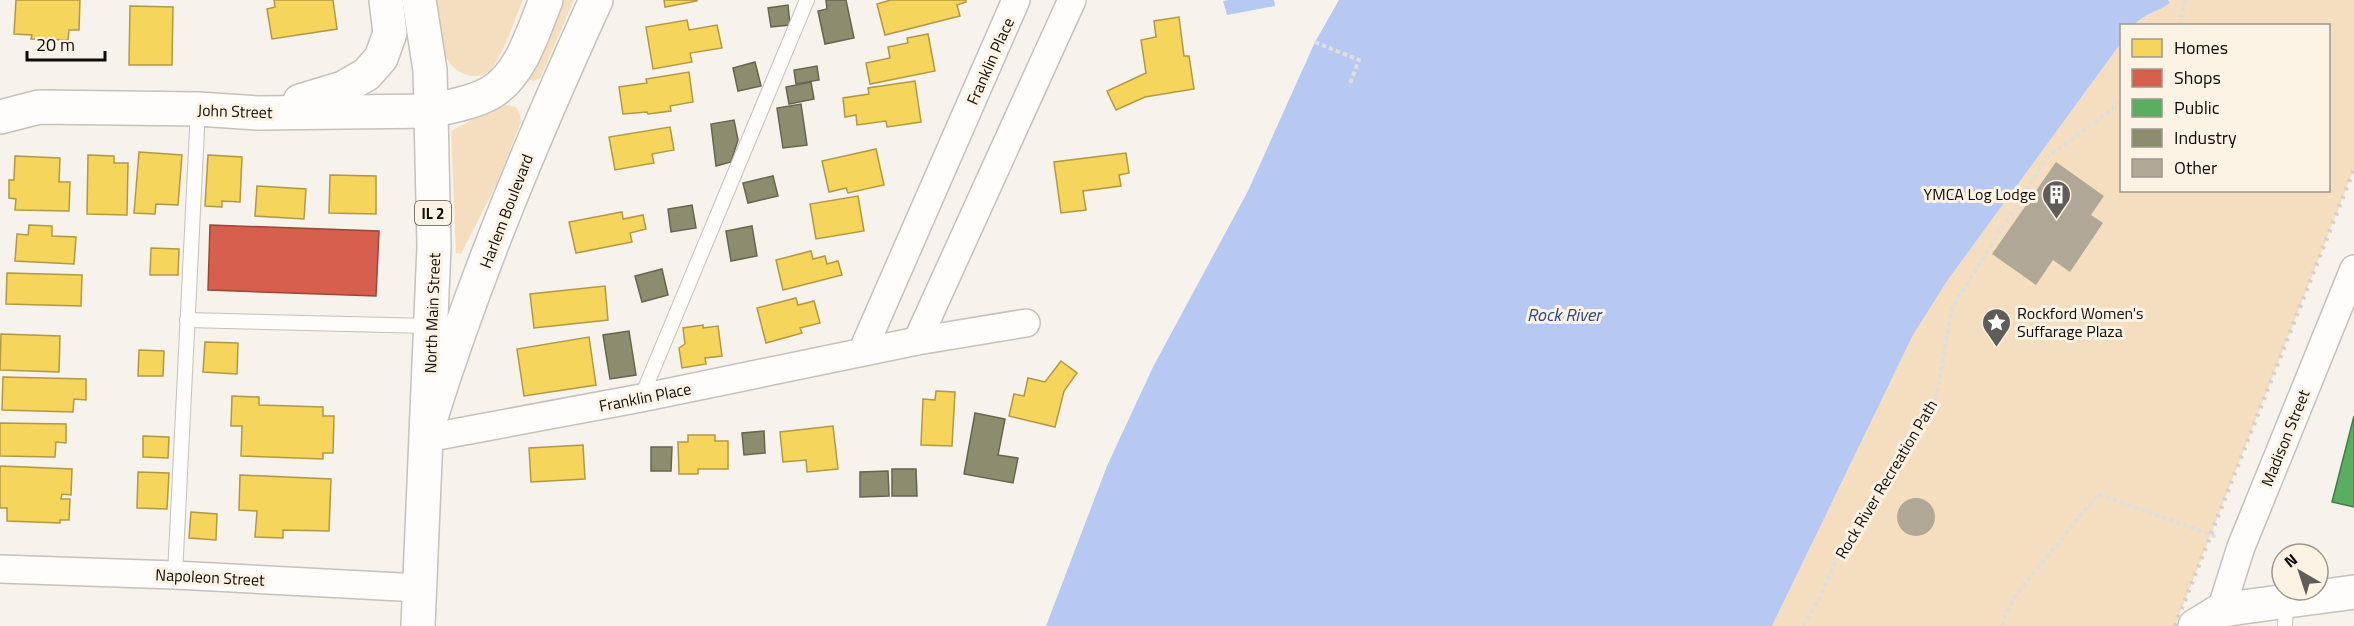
<svg xmlns="http://www.w3.org/2000/svg" width="2354" height="626" font-family="'Titillium Web',sans-serif">
  <style>
    .green { fill: #f4debf }
    .water { fill: #b7c8f3 }
    .homes { fill: #f6d55c; stroke: #b19943; stroke-width: 1.5 }
    .shops { fill: #d6604d; stroke: #9a4738; stroke-width: 1.5 }
    .public { fill: #5aae61; stroke: #447d46; stroke-width: 1.5 }
    .industry { fill: #8c8c6e; stroke: #66664f; stroke-width: 1.5 }
    .building { fill: #b1a797 }
    .lines { fill: none; stroke-linecap: round; stroke-linejoin: round }
    .lane-casing { stroke: #c5c1bb; stroke-width: 16 }
    .street-casing { stroke: #c5c1bb; stroke-width: 30 }
    .secondary-casing { stroke: #c5c1bb; stroke-width: 36 }
    .primary-casing { stroke: #c5c1bb; stroke-width: 36 }
    .path { stroke: #dfdedb; stroke-width: 4; stroke-dasharray: 4.5 3; stroke-linecap: butt }
    .lane { stroke: #fefdfc; stroke-width: 14 }
    .street { stroke: #fefdfc; stroke-width: 27 }
    .secondary { stroke: #fefdfc; stroke-width: 33 }
    .primary { stroke: #fefdfc; stroke-width: 33 }
    .rail { stroke: #d2d1cf; stroke-width: 4.5; stroke-dasharray: 3 6; stroke-linecap: butt }
    .labels { text-anchor: middle; dominant-baseline: central; stroke-width: 6; stroke-linejoin: round; paint-order: stroke }
    .shield { fill: #fdf3e5; stroke: #56514a; stroke-width: 1.5 }
    .shield-label { font-size: 15px; font-weight: bold; fill: #0f0c08 }
    .street-label { font-size: 16px; fill: #0f0c08; stroke: #fdf3e5 }
    .poi-label { font-size: 16px; fill: #0f0c08; stroke: #fdf3e5; text-anchor: end }
    .water-label { font-size: 18px; font-style: italic; fill: #2d4691; stroke: #fdf3e5 }
  </style>
  <rect width="100%" height="100%" fill="#f7f2eb"/>
  <!-- green -->
  <g class="green">
    <path d="M434,0H523C516,16 501,61 489,71C484,76 475,77 468,75C437,68 438,24 434,0Z"/>
    <polygon points="557,0 574,0 540,78 534,81 529,80 527,75"/>
    <path d="M2168,0H2354V169L2175,626H1772L1913,335L1947,281L2121,43L2122,190H2328V26L2134,25C2144,15 2158,12 2170,3Z"/>
    <polygon points="501,104 516,107 520,114 521,122 497,183 461,254 456,253 451,131"/>
  </g>
  <!-- water -->
  <g class="water">
    <polygon points="1229,0 1274,0 1275,6 1227,15 1223,1"/>
    <path d="M1339,0H2168L2170,3C2158,12 2144,14 2134,25L2122,26L2121,43L1947,281L1913,335L1772,626H1046L1107,466L1153,367L1248,191L1315,42Z"/>
  </g>
  <!-- homes -->
  <g class="homes">
    <polygon points="16,0 80,0 79,30 69,30 68,40 31,39 32,35 14,34"/>
    <polygon points="274,0 333,0 337,29 272,39 267,9 275,7"/>
    <polygon points="664,0 697,0 697,1 665,7"/>
    <polygon points="966,0 966,2 957,5 960,16 885,35 877,4 891,0"/>
    <polygon points="130,6 173,7 172,65 129,65"/>
    <polygon points="1179,17 1184,56 1189,56 1194,89 1145,97 1116,110 1107,91 1146,73 1141,40 1156,37 1154,21"/>
    <polygon points="687,20 689,30 717,25 722,48 690,53 692,62 653,69 646,27"/>
    <polygon points="928,34 935,71 870,84 866,63 890,58 888,47 908,43 907,38"/>
    <polygon points="689,72 693,102 670,106 671,111 648,114 647,112 623,114 619,87 647,83 646,79"/>
    <polygon points="915,81 921,122 887,127 886,121 857,125 856,115 845,117 843,98 869,94 868,88"/>
    <polygon points="670,127 674,150 652,154 654,163 615,170 609,137"/>
    <polygon points="876,149 884,185 848,193 846,188 829,192 822,161"/>
    <polygon points="139,152 182,155 178,205 156,204 155,214 134,213"/>
    <polygon points="1126,153 1129,173 1119,175 1121,186 1083,191 1086,210 1061,213 1054,162"/>
    <polygon points="88,155 114,156 114,163 128,163 127,215 87,214"/>
    <polygon points="208,155 242,157 240,202 222,201 222,207 205,206"/>
    <polygon points="15,156 60,158 59,182 70,182 69,211 15,210 16,199 9,198 9,180 14,180"/>
    <polygon points="330,175 376,176 376,214 329,213"/>
    <polygon points="257,186 306,189 304,219 255,216"/>
    <polygon points="858,196 864,231 816,239 810,204"/>
    <polygon points="622,212 623,219 643,215 646,229 630,233 632,242 576,253 569,222"/>
    <polygon points="29,225 52,226 52,236 76,237 74,264 15,261 17,234 28,235"/>
    <polygon points="151,248 179,249 178,275 150,275"/>
    <polygon points="811,251 813,259 825,256 827,264 838,261 842,275 783,290 776,260"/>
    <polygon points="7,273 82,275 81,306 6,304"/>
    <polygon points="605,286 608,320 534,328 530,294"/>
    <polygon points="796,298 798,305 814,301 820,323 800,328 802,333 766,343 757,308"/>
    <polygon points="703,325 703,328 718,326 722,356 705,358 706,364 682,368 679,348 685,344 683,328"/>
    <polygon points="1,334 60,336 59,372 0,370"/>
    <polygon points="589,337 596,385 524,396 517,349"/>
    <polygon points="205,342 238,343 237,374 203,372"/>
    <polygon points="139,350 164,351 163,376 138,376"/>
    <polygon points="1061,361 1077,373 1064,391 1055,427 1009,416 1014,394 1024,396 1028,378 1045,382"/>
    <polygon points="3,377 86,379 86,400 74,399 73,412 2,410"/>
    <polygon points="936,391 955,392 952,446 921,445 923,399 935,400"/>
    <polygon points="232,396 259,397 259,405 323,407 323,416 334,416 333,453 323,453 323,459 241,456 242,426 231,426"/>
    <polygon points="0,423 66,424 66,443 56,442 55,457 0,456"/>
    <polygon points="833,426 838,469 807,472 806,460 783,462 780,432"/>
    <polygon points="688,435 715,435 715,441 728,441 728,469 698,469 698,474 679,474 678,442 688,442"/>
    <polygon points="143,436 169,437 168,458 143,457"/>
    <polygon points="583,445 585,479 531,482 529,448"/>
    <polygon points="0,466 72,469 71,495 62,494 61,499 70,499 69,520 60,520 60,523 7,521 7,508 0,508"/>
    <polygon points="138,472 169,473 167,509 137,508"/>
    <polygon points="240,475 331,479 329,531 283,530 283,538 255,537 257,511 239,510"/>
    <polygon points="191,512 217,514 216,540 189,538"/>
  </g>
  <!-- shops -->
  <polygon class="shops" points="210,225 379,231 376,296 208,290"/>
  <!-- public -->
  <polygon class="public" points="2354,416 2354,507 2332,502"/>
  <!-- industry -->
  <g class="industry">
    <polygon points="826,0 846,0 854,38 825,44 818,11 827,9"/>
    <polygon points="788,5 790,25 771,27 768,8"/>
    <polygon points="755,62 761,86 738,91 733,68"/>
    <polygon points="817,66 819,80 796,84 794,70"/>
    <polygon points="811,82 814,99 789,104 786,87"/>
    <polygon points="801,104 807,145 783,148 777,108"/>
    <polygon points="734,120 738,140 731,162 716,166 711,124"/>
    <polygon points="773,176 778,196 748,203 743,183"/>
    <polygon points="692,205 696,228 671,232 668,209"/>
    <polygon points="752,226 757,256 731,261 726,231"/>
    <polygon points="662,269 668,295 642,302 635,276"/>
    <polygon points="629,331 636,375 610,379 603,335"/>
    <polygon points="975,413 1005,419 998,455 1018,458 1013,483 964,474"/>
    <polygon points="764,431 765,453 744,455 742,433"/>
    <polygon points="651,447 672,447 671,471 651,471"/>
    <polygon points="892,469 916,469 917,496 892,496"/>
    <polygon points="888,471 889,496 860,497 860,472"/>
  </g>
  <!-- building -->
  <g class="building">
    <polygon points="2056,162 2104,196 2091,215 2103,223 2070,272 2053,260 2036,285 1992,254"/>
    <circle cx="1916" cy="517" r="19"/>
  </g>
  <g class="lines">
    <defs>
      <g id="lane">
        <polyline points="187,320 431,326"/>
        <polyline points="641,398 807,0"/>
        <polyline points="175,575 198,109"/>
        <polyline points="2285,626 2286,601"/>
      </g>
      <g id="street">
        <polyline points="917,341 1072,0"/>
        <polyline points="862,352 1016,0"/>
        <polyline points="427,438 641,398 917,341 1026,323"/>
        <polyline points="0,569 175,575 420,588"/>
        <polyline points="2221,610 2241,547 2354,269"/>
      </g>
      <g id="secondary">
        <path d="M432,111C450,106 473,103 490,93C521,76 533,31 546,0"/>
        <path d="M431,417C476,274 534,136 596,0"/>
        <polyline points="2195,626 2221,610 2354,592"/>
      </g>
      <g id="primary">
        <polyline points="300,101 343,88 367,74 381,58 390,33 386,0"/>
        <polyline points="0,117 39,107 198,109 258,113 432,111"/>
        <polyline points="418,626 434,246 430,70 419,0"/>
      </g>
    </defs>
    <!-- lane casing -->
    <use href="#lane" class="lane-casing"/>
    <!-- street casing -->
    <use href="#street" class="street-casing"/>
    <!-- secondary casing -->
    <use href="#secondary" class="secondary-casing"/>
    <!-- primary casing -->
    <use href="#primary" class="primary-casing"/>
    <!-- path -->
    <g class="path">
      <polyline points="2179,26 2185,0"/>
      <polyline points="1315,42 1359,60 1349,86"/>
      <polyline points="1803,626 1819,599 1838,556 1860,516 1889,478 1937,394 1952,307 2047,157 2122,102"/>
      <polyline points="2002,626 2007,611 2017,593 2098,494 2217,537"/>
    </g>
    <!-- lane -->
    <use href="#lane" class="lane"/>
    <!-- street -->
    <use href="#street" class="street"/>
    <!-- secondary -->
    <use href="#secondary" class="secondary"/>
    <!-- primary -->
    <use href="#primary" class="primary"/>
    <!-- rail -->
    <polyline class="rail" points="2175,626 2354,169"/>
  </g>
  <!-- icons -->
  <defs>
    <symbol id="building-pin" viewBox="-11 -11 22 30"><path d="M0 17L-7.5 6A9.5 9.5 0 1 1 7.5 6Z" fill="#605c57" stroke="#fdf3e5"/><path d="M-4-6H4V6H1V3H-1V6H-4ZM-2.5-4.3h1.7v1.8h-1.7ZM.8-4.3h1.7v1.8H.8ZM-2.5-1h1.7V.8h-1.7ZM.8-1h1.7V.8H.8Z" fill="#fff"/></symbol>
    <symbol id="sight-pin" viewBox="-11 -11 22 30"><path d="M0 17L-7.5 6A9.5 9.5 0 1 1 7.5 6Z" fill="#605c57" stroke="#fdf3e5"/><path d="M0-6L1.8-2.2L6-1.7L2.9 1.2L3.7 5.4L0 3.3L-3.7 5.4L-2.9 1.2L-6-1.7L-1.8-2.2Z" fill="#fff"/></symbol>
  </defs>
  <g fill-rule="evenodd">
    <use href="#building-pin" x="2040" y="178" width="33" height="45"/>
    <use href="#sight-pin" x="1980" y="306" width="33" height="45"/>
  </g>
  <g class="labels">
    <!-- shield labels -->
    <rect class="shield" x="415" y="201" width="36" height="24" rx="4.5"/>
    <g class="shield-label">
      <text x="433" y="213">IL 2</text>
    </g>
    <!-- street labels -->
    <g class="street-label">
      <text transform="translate(990 61) rotate(-66)">Franklin Place</text>
      <text transform="translate(235 111) rotate(2)">John Street</text>
      <text transform="translate(506 211) rotate(-69)">Harlem Boulevard</text>
      <text transform="translate(432 313) rotate(-88)">North Main Street</text>
      <text transform="translate(645 397) rotate(-11)">Franklin Place</text>
      <text transform="translate(2285 438) rotate(-68)">Madison Street</text>
      <text transform="translate(1886 479) rotate(-59)">Rock River Recreation Path</text>
      <text transform="translate(210 577) rotate(3)">Napoleon Street</text>
    </g>
    <!-- poi labels -->
    <g class="poi-label">
      <text x="2036" y="194">YMCA Log Lodge</text>
      <text x="2017" y="313" text-anchor="start">Rockford Women's<tspan x="2017" dy="18">Suffarage Plaza</tspan></text>
    </g>
    <!-- water labels -->
    <g class="water-label">
      <text x="1564" y="314">Rock River</text>
    </g>
  </g>
  <!-- legend -->
  <rect x="2120" y="24" width="210" height="168" fill="#fdf3e5" stroke="#9e978d" stroke-width="1.5"/>
  <rect x="2132" y="39" width="30" height="18" fill="#f6d55c" stroke="#9e978d" stroke-width="1.5"/>
  <text x="2174" y="54" font-size="18" fill="#0f0c08">Homes</text>
  <rect x="2132" y="69" width="30" height="18" fill="#d6604d" stroke="#9e978d" stroke-width="1.5"/>
  <text x="2174" y="84" font-size="18" fill="#0f0c08">Shops</text>
  <rect x="2132" y="99" width="30" height="18" fill="#5aae61" stroke="#9e978d" stroke-width="1.5"/>
  <text x="2174" y="114" font-size="18" fill="#0f0c08">Public</text>
  <rect x="2132" y="129" width="30" height="18" fill="#8c8c6e" stroke="#9e978d" stroke-width="1.5"/>
  <text x="2174" y="144" font-size="18" fill="#0f0c08">Industry</text>
  <rect x="2132" y="159" width="30" height="18" fill="#b1a797" stroke="#9e978d" stroke-width="1.5"/>
  <text x="2174" y="174" font-size="18" fill="#0f0c08">Other</text>
  <!-- north arrow -->
  <g transform="translate(2300 572) rotate(321)"><circle r="28" fill="#fdf3e5" stroke="#9e978d" stroke-width="1.5"/>
  <path d="M0-4.5L10 22L0 15L-10 22Z" fill="#605c57"/>
  <text y="-9" font-size="16" font-weight="bold" text-anchor="middle" fill="#0f0c08">N</text>
  </g>
  <!-- scale -->
  <path d="M27 51v9h78v-9" fill="none" stroke="#0f0c08" stroke-width="3"/>
  <text x="36" y="51" font-size="18" fill="#0f0c08" stroke="#fdf3e5" stroke-width="4.5" paint-order="stroke">20 m</text>
</svg>
